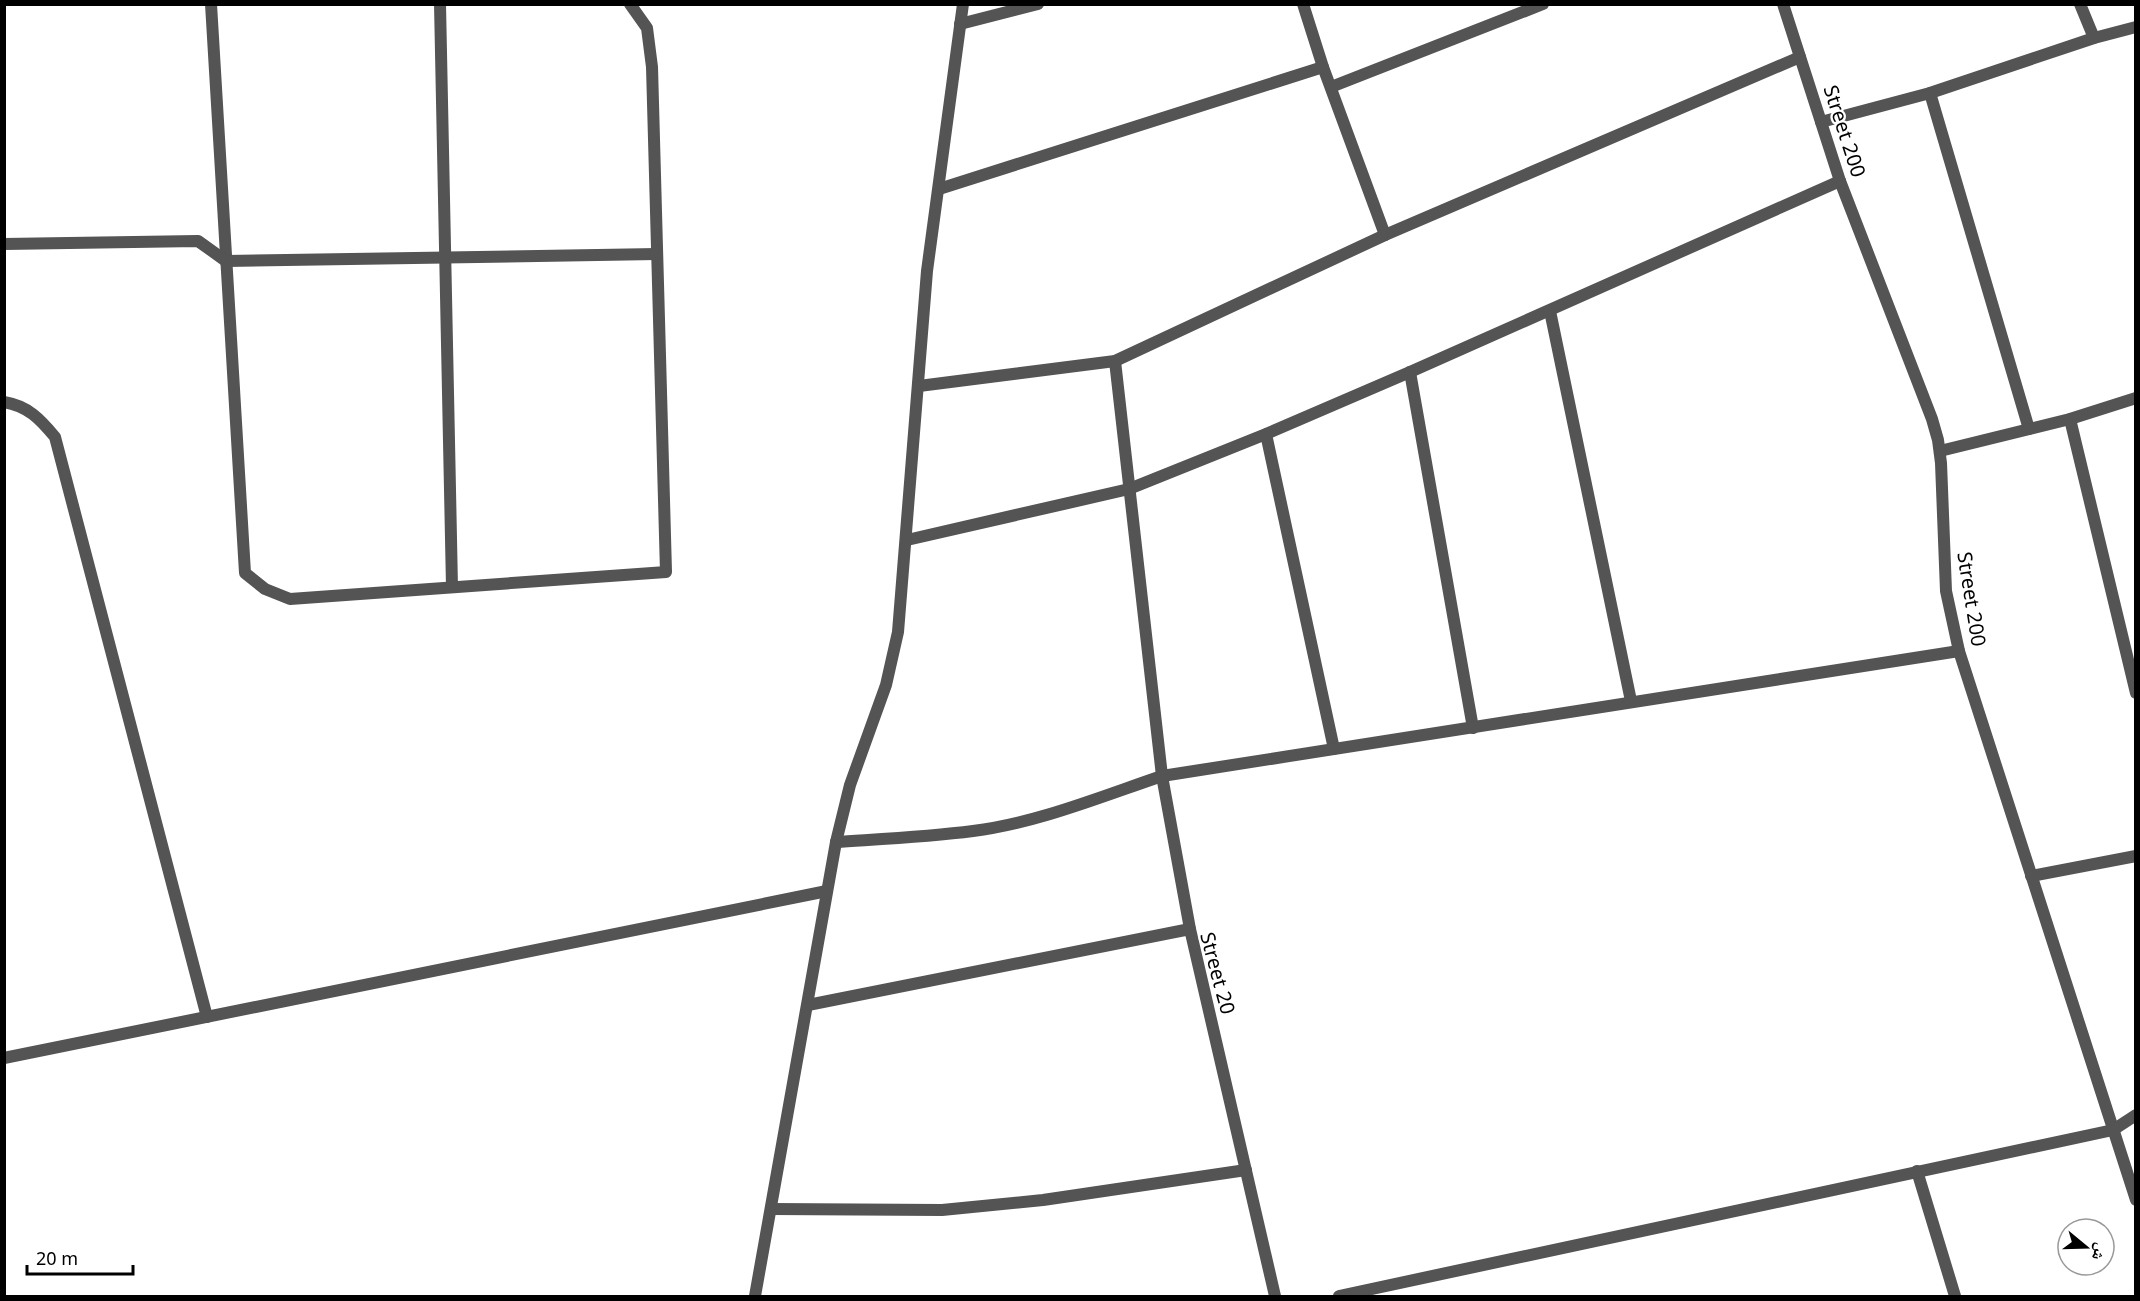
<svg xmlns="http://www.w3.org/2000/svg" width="2140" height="1301" font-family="'Noto Sans','Noto Naskh Arabic',sans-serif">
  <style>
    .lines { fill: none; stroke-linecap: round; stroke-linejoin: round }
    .service { stroke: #545454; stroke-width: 12 }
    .minor { stroke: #545454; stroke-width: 12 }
    .labels { text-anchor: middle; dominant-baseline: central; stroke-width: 4.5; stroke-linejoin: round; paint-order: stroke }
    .street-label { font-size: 20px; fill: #000; stroke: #fff }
  </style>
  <rect width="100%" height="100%" fill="#fff"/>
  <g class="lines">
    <!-- service -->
    <g class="service">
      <polyline points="211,4 245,573 265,589 290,599 666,572 652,67 647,28 630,4"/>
      <polyline points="440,4 452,587"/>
      <polyline points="4,244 198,241 226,261 657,254"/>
    </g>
    <!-- minor -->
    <g class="minor">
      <polyline points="1303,4 1323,67 1385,235"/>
      <polyline points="1783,4 1840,181 1932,419 1938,440 1941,463 1946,591 1959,651 2136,1200"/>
      <polyline points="2080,4 2094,38"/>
      <polyline points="960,24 1038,4"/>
      <polyline points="1331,87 1543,4"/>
      <polyline points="1930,93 2029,429"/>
      <polyline points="1821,122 1930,93 2094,38 2136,27"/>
      <polyline points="939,189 1323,67"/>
      <polyline points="1550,311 1631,701"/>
      <polyline points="1115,361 1162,776 1190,929"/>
      <polyline points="1410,372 1473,728"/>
      <polyline points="919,386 1115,361 1385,235 1800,57"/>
      <path d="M4,402C28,406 40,419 55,437L207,1017"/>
      <polyline points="2070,419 2136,693"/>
      <polyline points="1266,434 1334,749"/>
      <polyline points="1940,451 2070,419 2136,398"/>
      <polyline points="907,540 1129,489 1266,434 1410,372 1840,181"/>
      <path d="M836,842C881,839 927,837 973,831C1037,823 1100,797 1162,776L1959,651"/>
      <polyline points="2031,876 2136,856"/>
      <polyline points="808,1005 1190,929 1275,1296"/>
      <polyline points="4,1058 827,891"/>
      <polyline points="1917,1171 1955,1296"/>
      <polyline points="771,1209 942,1210 1043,1200 1246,1170"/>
      <polyline points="755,1296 836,842 850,785 886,685 898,632 927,271 963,4"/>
      <polyline points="1339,1296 2113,1130 2136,1115"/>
    </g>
  </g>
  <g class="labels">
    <!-- street labels -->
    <g class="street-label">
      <text transform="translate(1845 131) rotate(72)">Street 200</text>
      <text transform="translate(1972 599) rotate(81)">Street 200</text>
      <text transform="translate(1218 973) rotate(75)">Street 20</text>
    </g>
  </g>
  <!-- border -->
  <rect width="2140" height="1301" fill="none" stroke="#000000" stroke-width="12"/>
  <!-- north arrow -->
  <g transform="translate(2086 1247) rotate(109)"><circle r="28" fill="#ffffff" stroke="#999999" stroke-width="1.5"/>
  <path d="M0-4.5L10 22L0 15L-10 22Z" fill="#000000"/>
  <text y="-9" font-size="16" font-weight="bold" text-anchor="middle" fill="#000000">ش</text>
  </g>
  <!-- scale -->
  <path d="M27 1265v9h106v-9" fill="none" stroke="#000000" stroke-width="3"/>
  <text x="36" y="1265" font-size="18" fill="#000000" stroke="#ffffff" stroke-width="4.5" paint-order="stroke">20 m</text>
</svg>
